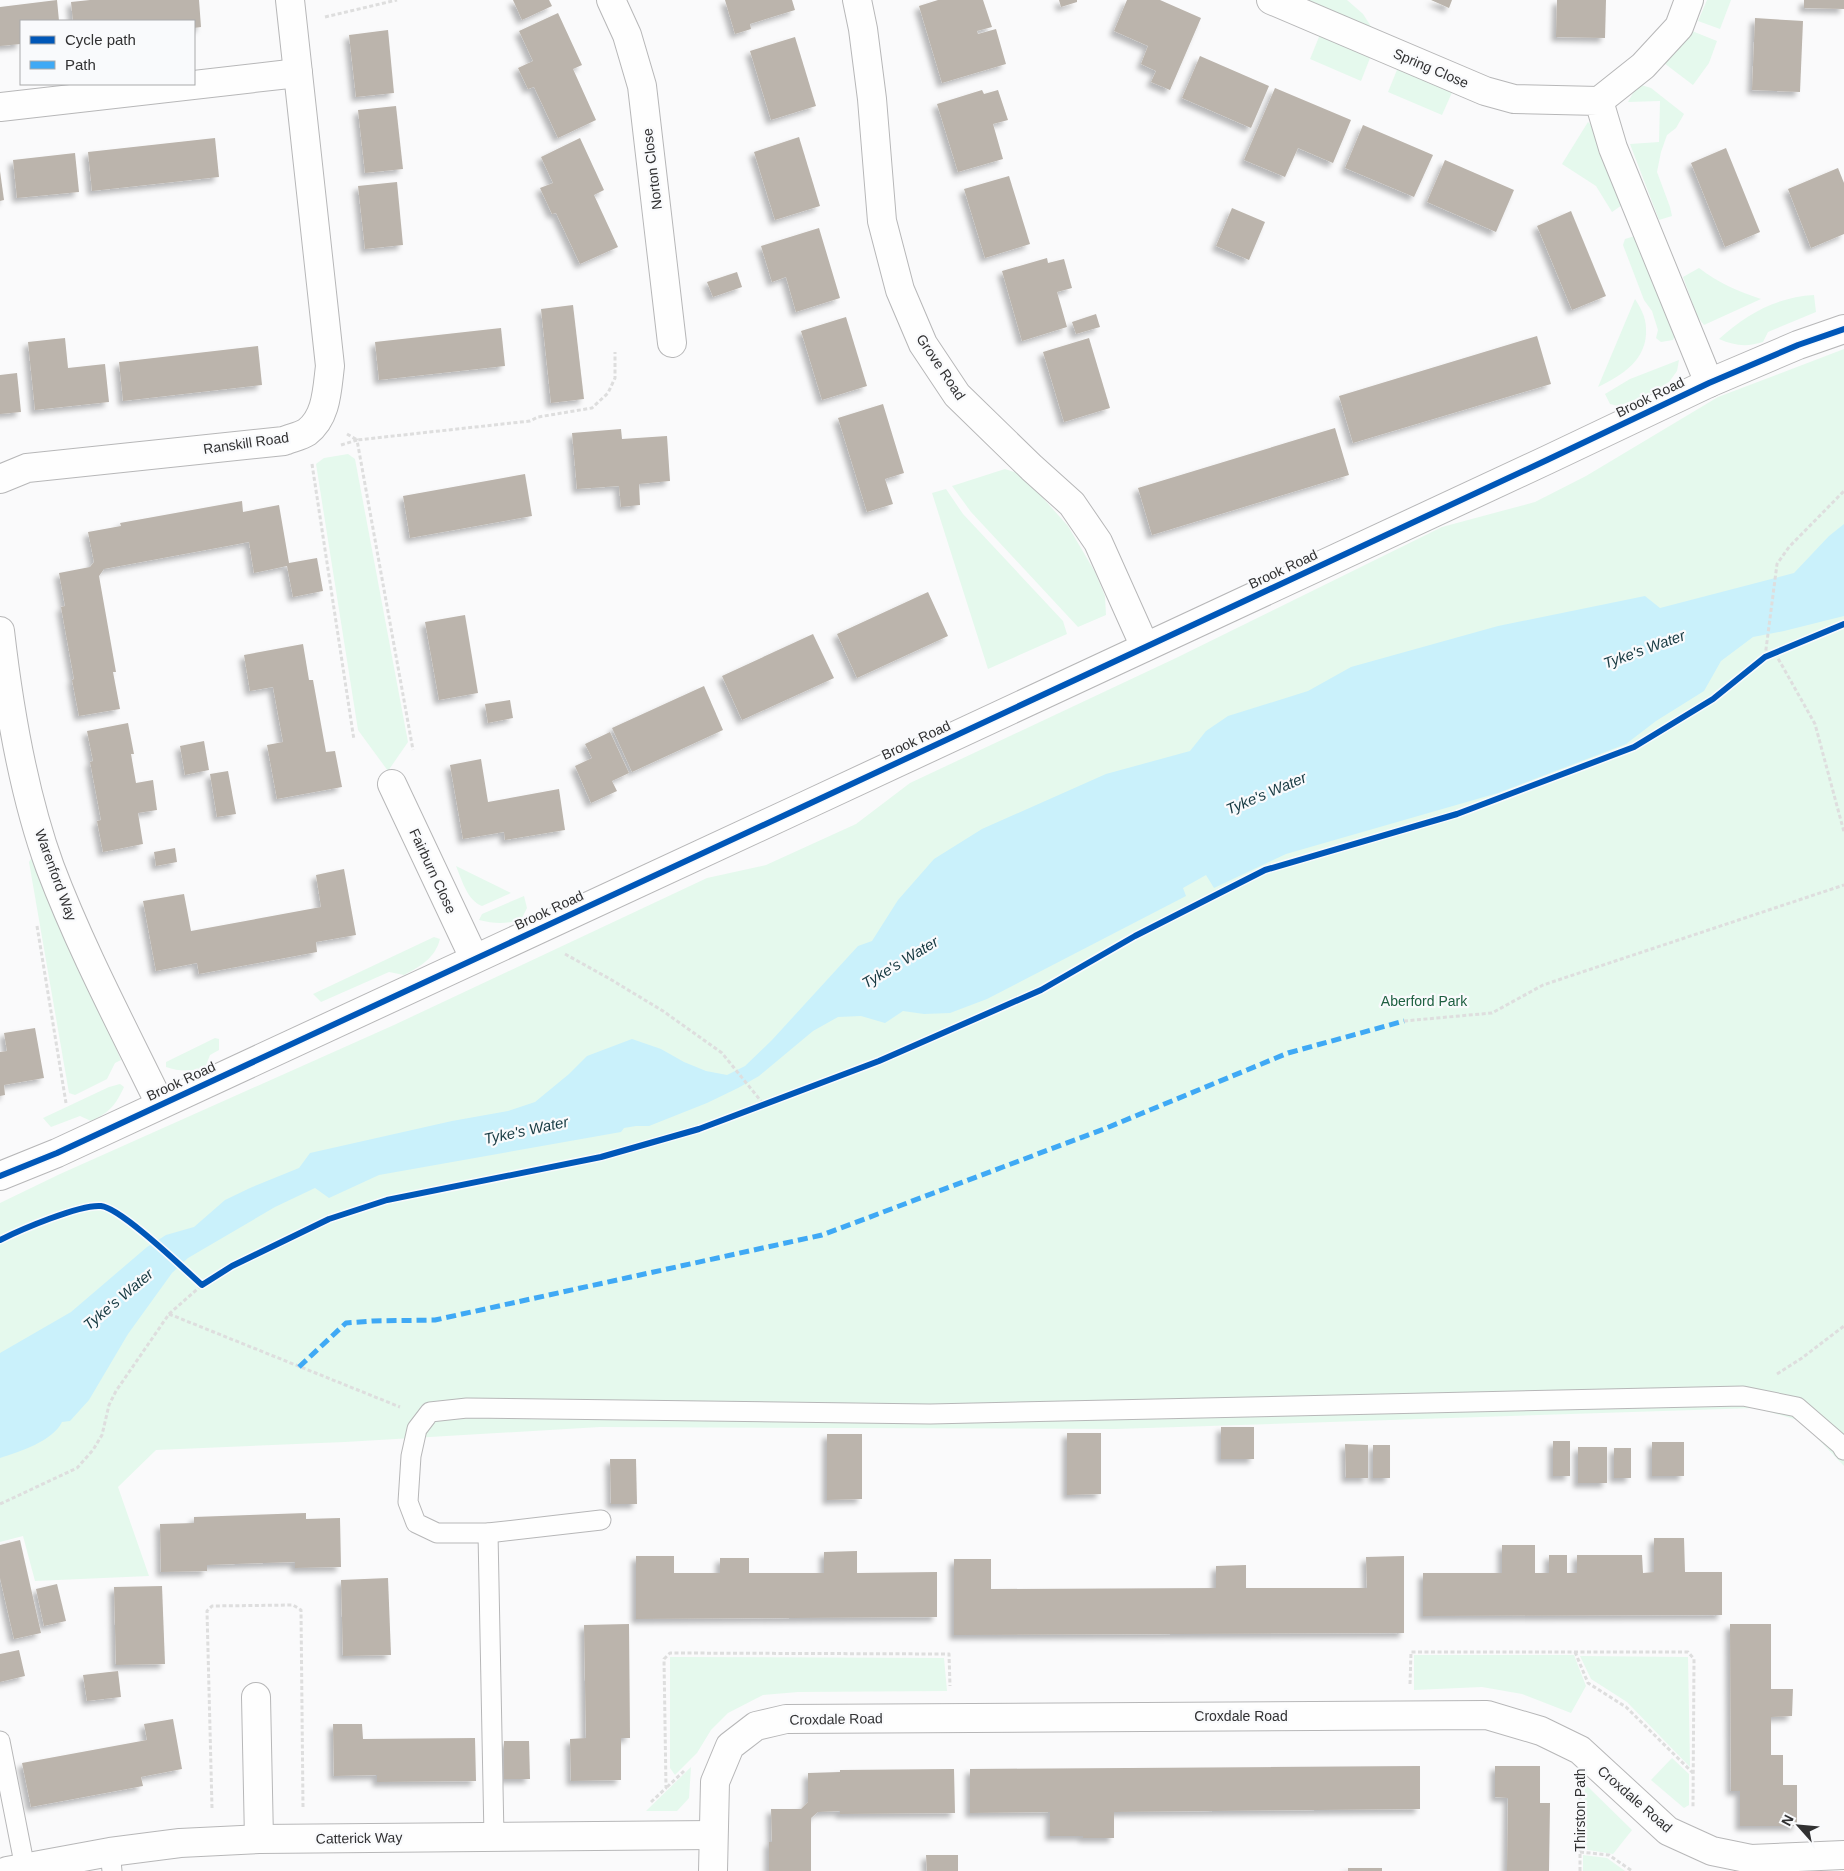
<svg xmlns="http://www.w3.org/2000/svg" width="1844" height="1871" font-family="Arial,sans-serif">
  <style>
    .green { fill: #e5f9ed }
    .water { fill: #caf1fb }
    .building { fill: #bbb4ac; filter: url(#shadow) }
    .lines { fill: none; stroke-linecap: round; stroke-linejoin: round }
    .service-casing { stroke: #b7b7b8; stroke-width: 21 }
    .minor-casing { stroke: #b7b7b8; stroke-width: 30 }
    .tertiary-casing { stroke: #b7b7b8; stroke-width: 30 }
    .path { stroke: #dedede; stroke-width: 3; stroke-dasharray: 4 2.5; stroke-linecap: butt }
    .service { stroke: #fefefe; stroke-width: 19 }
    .minor { stroke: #fefefe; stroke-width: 28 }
    .tertiary { stroke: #fefefe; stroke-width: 28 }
    .quiet { stroke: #3fa9f5; stroke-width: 5; stroke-dasharray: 10 5; stroke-linecap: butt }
    .cycleway-casing { stroke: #f9fafc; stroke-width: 9 }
    .cycleway { stroke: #0057b8; stroke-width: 6 }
    .labels { text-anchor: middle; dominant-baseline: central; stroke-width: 4.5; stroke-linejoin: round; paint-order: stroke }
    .street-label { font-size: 14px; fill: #313132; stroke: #f9fafc }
    .park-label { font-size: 14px; fill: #1f6041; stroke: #f9fafc }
    .water-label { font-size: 15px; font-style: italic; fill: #173a42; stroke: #f9fafc }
  </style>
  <defs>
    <filter id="shadow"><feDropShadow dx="-4.5" dy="4.5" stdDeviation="2.5" flood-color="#0004"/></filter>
  </defs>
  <rect width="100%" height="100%" fill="#fafafb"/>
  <!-- green -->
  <g class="green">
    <polygon points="1308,0 1347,0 1363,14 1372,28"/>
    <polygon points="1707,0 1731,0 1720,29 1698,21"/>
    <polygon points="1692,31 1717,41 1709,63 1693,85 1664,63 1682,45"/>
    <polygon points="1321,32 1372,53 1361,81 1310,59"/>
    <polygon points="1399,65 1454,88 1442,115 1388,92"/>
    <polygon points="1638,84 1651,88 1684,114 1676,128 1667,135 1661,152 1657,172 1670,207 1672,216 1659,220 1630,144 1659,142 1660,101 1628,102"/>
    <polygon points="1588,122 1596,129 1625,203 1612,212 1596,186 1562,164"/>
    <polygon points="1638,235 1676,333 1673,340 1661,342 1656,338 1658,330 1652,311 1644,300 1623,245 1625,239"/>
    <path d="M1699,268C1718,283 1738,291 1761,299L1704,325L1697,316L1683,277Z"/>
    <path d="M1814,295L1816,312L1768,332L1763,342C1747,347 1735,346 1719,339C1746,314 1777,297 1814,295Z"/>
    <path d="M1635,299C1640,307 1646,317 1646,328C1648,359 1623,375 1598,387Z"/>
    <polygon points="1844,349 1844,1466 1801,1421 1756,1408 1116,1429 600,1427 345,1442 156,1450 118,1487 149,1576 35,1581 23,1536 0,1542 0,1203 60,1174 394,1025 707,878 766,865 856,824 910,783 1176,658 1442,527 1535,502 1586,476 1718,397"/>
    <polygon points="1679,360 1677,371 1669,382 1650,394 1618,406 1610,404 1605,394 1630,379"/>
    <polygon points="348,454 355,459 408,742 388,771 358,730 316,464 324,458"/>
    <polygon points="1005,469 1020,474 1042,497 1068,526 1095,572 1105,596 1106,615 1078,627 971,512 952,486"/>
    <polygon points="946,489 963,514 1063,621 1067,634 988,669 932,493"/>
    <polygon points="33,856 121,1060 115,1063 107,1079 75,1095 69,1093 29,862"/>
    <path d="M456,866L511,893L482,906C467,900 462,880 456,866Z"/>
    <path d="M524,896L527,908L521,920C505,924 495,924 479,920L482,914Z"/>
    <path d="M434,937L440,939C435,958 421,966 404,975L389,972L321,1002L313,994Z"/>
    <path d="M215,1038L219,1039V1050L210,1055L205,1068C191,1071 180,1072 166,1067V1062Z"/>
    <path d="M120,1084L124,1087C115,1106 110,1112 91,1121L80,1116L51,1127L43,1118L109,1087Z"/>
    <polygon points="1414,1655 1574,1655 1586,1686 1571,1713 1522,1694 1482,1687 1414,1690"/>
    <polygon points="1580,1656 1688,1657 1690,1767 1627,1702 1591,1679"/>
    <polygon points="670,1657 944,1658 947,1691 798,1692 763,1695 728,1713 711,1730 697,1753 675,1775 670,1768"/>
    <polygon points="1672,1758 1689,1774 1689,1805 1684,1808 1651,1780"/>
    <polygon points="691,1767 689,1798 677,1811 646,1811"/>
    <polygon points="1585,1784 1632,1830 1613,1854 1582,1849"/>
    <polygon points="1583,1855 1607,1858 1625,1871 1583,1871"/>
  </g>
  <!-- water -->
  <path class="water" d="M1844,524V616L1784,631L1753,637L1721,661L1704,691L1656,721L1626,744L1498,793L1286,854L1214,888L1206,875L1183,888L1186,896L987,999L950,1013L924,1014L903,1011L885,1023L861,1016L838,1017L813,1031L759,1076L738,1088L707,1103L649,1126H636L624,1128L621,1132L379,1175L329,1198L315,1188L275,1207L188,1258L172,1273L128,1334L89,1400L70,1421L62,1422C53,1441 19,1452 0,1458V1353L71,1312L147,1247L166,1235L194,1227L225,1200L250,1188L299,1168L310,1153L452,1121L508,1111L535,1102L569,1074L587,1056L632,1039L661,1049L684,1062L706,1071L727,1075L745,1066L772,1040L858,946L872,941L898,900L934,859L982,829L1106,774L1190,751L1206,731L1228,716L1308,691L1351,667L1498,626L1645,596L1660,608L1794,573L1829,536Z"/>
  <!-- building -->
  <g class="building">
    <polygon points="57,0 59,21 21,21 21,44 0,46 0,7"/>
    <polygon points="90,0 199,0 201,27 194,28 194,21 73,21 71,2"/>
    <polygon points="513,0 549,0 552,6 522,20"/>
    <polygon points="725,0 792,0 795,10 750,24 751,29 735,34"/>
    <polygon points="938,0 983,0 992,27 977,31 978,34 996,29 1006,64 942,83 919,6"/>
    <polygon points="1059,0 1077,0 1077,2 1061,7"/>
    <polygon points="1127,0 1160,0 1201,18 1170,90 1151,82 1156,71 1141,64 1148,46 1114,31"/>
    <polygon points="1431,0 1452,0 1449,8"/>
    <polygon points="1557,0 1606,0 1605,38 1556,37"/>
    <polygon points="1804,0 1844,0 1844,9 1804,8"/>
    <polygon points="558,13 582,65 573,69 596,120 558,138 534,87 528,89 518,68 533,61 519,31"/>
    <polygon points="1755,18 1803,21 1800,92 1752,90"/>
    <polygon points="388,30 394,93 356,97 349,35"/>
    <polygon points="795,37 816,106 771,120 750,51"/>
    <polygon points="1200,56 1269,86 1251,128 1182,98"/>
    <polygon points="1275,88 1351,120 1333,163 1298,148 1285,177 1244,160"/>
    <polygon points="982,90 984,94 998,90 1008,120 993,124 1003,159 958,172 937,104"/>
    <polygon points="396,106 403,169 365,173 358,110"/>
    <polygon points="1363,125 1433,155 1414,197 1345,168"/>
    <polygon points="799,137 820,206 775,220 754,152"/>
    <polygon points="215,138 219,177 92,191 88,152"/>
    <polygon points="580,138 604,190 594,195 618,247 580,264 556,213 552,214 540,188 553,183 541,157"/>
    <polygon points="1726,148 1760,232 1725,247 1691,163"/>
    <polygon points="75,153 79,192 17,198 13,160"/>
    <polygon points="1445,160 1514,190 1496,232 1427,202"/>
    <polygon points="1838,168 1844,183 1844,234 1811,248 1788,189"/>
    <polygon points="0,171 4,200 0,201"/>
    <polygon points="1009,176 1030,244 985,258 964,189"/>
    <polygon points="397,182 403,245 365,249 358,186"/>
    <polygon points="1232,208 1265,222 1249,260 1216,246"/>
    <polygon points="1571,211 1606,296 1572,310 1537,226"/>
    <polygon points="819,228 840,298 796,312 786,277 772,282 761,246"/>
    <polygon points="1047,258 1048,263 1064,259 1072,288 1057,292 1067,327 1022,341 1002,271"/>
    <polygon points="737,272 742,287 713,297 707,282"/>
    <polygon points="573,305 584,399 551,403 541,309"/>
    <polygon points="1096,314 1100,327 1076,334 1072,322"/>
    <polygon points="846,317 867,386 822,400 801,331"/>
    <polygon points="501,328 505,366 379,380 375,342"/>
    <polygon points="1537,336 1551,384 1353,443 1339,396"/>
    <polygon points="65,338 68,368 105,364 109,402 35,410 28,342"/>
    <polygon points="1089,338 1110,408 1064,422 1043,352"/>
    <polygon points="258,346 262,385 123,401 119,362"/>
    <polygon points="17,373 21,412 0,414 0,375"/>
    <polygon points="883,404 904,473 885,479 893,504 867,512 838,418"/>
    <polygon points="1335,428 1349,475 1152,535 1138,488"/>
    <polygon points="621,429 622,439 667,436 670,481 639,484 640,505 621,507 619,486 577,489 572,433"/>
    <polygon points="525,474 532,516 410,538 403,496"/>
    <polygon points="242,501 243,512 279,505 289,563 317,558 323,591 293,597 287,566 254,573 249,542 104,569 99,576 116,672 113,672 120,709 79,716 72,680 74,679 61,607 65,606 59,573 90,567 94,562 88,532 121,526 120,523"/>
    <polygon points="928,592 948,636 857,678 837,634"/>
    <polygon points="465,615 478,693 439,700 425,622"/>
    <polygon points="813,634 834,678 742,720 722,676"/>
    <polygon points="303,644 309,680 313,680 326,752 335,751 342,787 277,799 267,745 283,742 273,687 250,691 244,655"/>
    <polygon points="704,686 723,730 632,772 612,728"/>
    <polygon points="510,700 513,718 488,723 485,704"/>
    <polygon points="128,723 134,754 131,754 136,783 153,780 157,810 138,813 143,844 103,852 97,821 101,820 90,762 93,761 87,731"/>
    <polygon points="610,732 629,773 612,781 617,791 591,803 575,766 592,758 585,744"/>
    <polygon points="204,741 209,770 185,775 180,746"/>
    <polygon points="481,759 488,802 559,789 565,830 505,840 504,832 463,839 450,765"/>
    <polygon points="228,771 236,814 217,817 210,774"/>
    <polygon points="175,848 177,862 156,866 154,852"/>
    <polygon points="344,869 356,935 316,942 317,952 199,974 197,963 156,971 143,901 184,894 191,931 321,907 316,875"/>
    <polygon points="35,1028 44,1078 4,1085 5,1095 0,1096 0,1052 7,1051 4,1033"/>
    <rect x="1221" y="1427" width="33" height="32"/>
    <polygon points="1067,1433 1101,1433 1101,1494 1067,1495"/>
    <polygon points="827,1434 862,1434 862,1499 827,1500"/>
    <rect x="1553" y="1441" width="17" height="35"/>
    <rect x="1652" y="1442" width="32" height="34"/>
    <polygon points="1345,1444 1368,1445 1368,1478 1346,1478"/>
    <rect x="1373" y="1445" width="17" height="33"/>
    <rect x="1578" y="1447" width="29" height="36"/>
    <rect x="1614" y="1448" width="17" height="30"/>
    <polygon points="610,1459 636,1459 637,1504 611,1504"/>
    <polygon points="306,1513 306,1519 340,1518 341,1567 295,1568 295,1562 207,1565 207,1571 161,1572 160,1524 194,1523 194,1517"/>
    <polygon points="1654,1538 1684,1538 1685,1572 1722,1572 1722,1615 1423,1616 1423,1573 1502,1573 1502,1545 1535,1545 1535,1573 1549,1573 1549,1555 1567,1555 1567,1573 1577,1573 1577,1555 1642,1555 1643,1573 1654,1572"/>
    <polygon points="20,1540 41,1633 14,1639 0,1578 0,1545"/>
    <polygon points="857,1551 857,1573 937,1572 937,1617 636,1619 636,1556 674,1556 674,1573 720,1573 720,1558 749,1558 749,1573 824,1573 824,1552"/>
    <polygon points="1404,1556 1404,1633 954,1635 954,1559 991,1559 991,1589 1216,1588 1216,1566 1246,1565 1246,1588 1367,1588 1366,1557"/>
    <polygon points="388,1578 391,1655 343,1656 341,1580"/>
    <polygon points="57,1584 66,1621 44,1626 36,1589"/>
    <polygon points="162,1586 165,1664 116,1665 114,1587"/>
    <polygon points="629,1624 630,1738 621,1738 621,1780 571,1781 570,1739 586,1738 584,1625"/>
    <polygon points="1730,1624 1771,1624 1771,1689 1793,1689 1792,1716 1771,1717 1771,1755 1783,1755 1783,1785 1797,1785 1797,1826 1740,1826 1740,1791 1731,1791"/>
    <polygon points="19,1650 25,1676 0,1682 0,1654"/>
    <polygon points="118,1671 121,1697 87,1701 83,1675"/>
    <polygon points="173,1719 182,1769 141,1777 143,1786 31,1807 22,1763 147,1740 144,1724"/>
    <polygon points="333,1724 362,1724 363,1739 475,1738 476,1781 377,1782 377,1775 334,1776"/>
    <polygon points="504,1741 529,1741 530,1779 504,1779"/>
    <polygon points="1420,1766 1420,1809 1114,1812 1114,1838 1083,1838 1083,1836 1050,1836 1050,1812 970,1813 970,1769"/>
    <polygon points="1495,1766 1540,1766 1540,1803 1550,1803 1549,1871 1507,1871 1508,1798 1495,1797"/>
    <polygon points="954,1769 955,1813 840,1814 840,1811 818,1812 811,1818 811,1871 769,1871 769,1842 772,1842 771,1809 801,1809 808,1802 808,1773 840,1772 840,1770"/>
    <polygon points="926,1855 958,1855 958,1871 927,1871"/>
    <rect x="1348" y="1868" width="34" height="3"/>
  </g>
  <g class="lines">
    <defs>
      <g id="service">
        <polyline points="601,1520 488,1533 437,1533 416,1523 408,1502 411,1456 417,1429 430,1412 467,1408 930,1414 1743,1396 1797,1407 1841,1445 1844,1450"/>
        <polyline points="488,1533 494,1837"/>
        <polyline points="0,1741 25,1868"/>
        <polyline points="110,1852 112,1871"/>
      </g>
      <g id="minor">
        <polyline points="611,0 627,35 642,86 672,343"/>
        <polyline points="857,0 863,29 872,99 882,221 900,290 923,344 957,395 1032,468 1072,504 1098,542 1145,647"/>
        <polyline points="1271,0 1485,91 1514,99 1599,101 1613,148 1709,383"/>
        <polyline points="1599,101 1643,66 1679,27 1689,0"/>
        <polyline points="0,107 298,73"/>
        <path d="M0,479L27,468L284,441C291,438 301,436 307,432C327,417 327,389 330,366L290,0"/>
        <path d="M0,631C9,709 23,793 50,867C81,949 122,1026 160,1104"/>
        <polyline points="392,784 474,958"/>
        <polyline points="256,1697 259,1839"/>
        <polyline points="7,1871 110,1852 180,1843 259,1839 713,1835"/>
        <polyline points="713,1871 715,1782 730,1746 756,1726 786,1719 1487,1715 1541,1731 1580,1750 1668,1831 1712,1851 1751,1859 1844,1855"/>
      </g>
      <polyline id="tertiary" points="0,1176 57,1153 798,809 1547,460 1709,383 1798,345 1844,329"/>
    </defs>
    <!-- service casing -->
    <use href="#service" class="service-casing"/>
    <!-- minor casing -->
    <use href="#minor" class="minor-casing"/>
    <!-- tertiary casing -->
    <use href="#tertiary" class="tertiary-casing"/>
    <!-- path -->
    <g class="path">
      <polyline points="325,17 397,0"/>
      <polyline points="347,434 357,440 530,421 538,417 592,408 608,393 615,378 615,352"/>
      <polyline points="341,445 357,440 413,750"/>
      <polyline points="312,464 354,740"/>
      <polyline points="1775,653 1815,724 1844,832"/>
      <polyline points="1765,657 1777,564 1789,547 1844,491"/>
      <polyline points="37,926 66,1103"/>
      <polyline points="565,954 610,979 663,1011 722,1053 765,1106"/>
      <polyline points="1404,1021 1492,1013 1543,985 1844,885"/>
      <polyline points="169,1314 400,1407"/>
      <polyline points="1777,1374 1802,1358 1844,1326"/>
      <polyline points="0,1504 77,1468 93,1450 102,1435 109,1405 116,1391 169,1314 202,1285"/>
      <polyline points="1575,1652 1588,1683 1626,1707 1693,1773"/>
      <polyline points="1410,1684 1411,1652 1688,1652 1694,1659 1693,1807"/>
      <polyline points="667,1787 684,1771"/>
      <polyline points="651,1802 666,1788 664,1659 670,1653 949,1654 950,1686"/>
      <polyline points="212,1808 207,1611 212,1606 293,1605 301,1610 303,1807"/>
      <polyline points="1580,1852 1609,1855 1632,1871"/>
      <polyline points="1580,1871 1580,1794"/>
    </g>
    <!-- service -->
    <use href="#service" class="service"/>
    <!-- minor -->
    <use href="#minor" class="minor"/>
    <!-- tertiary -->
    <use href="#tertiary" class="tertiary"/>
    <!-- quiet -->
    <polyline class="quiet" points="299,1367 346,1323 373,1321 435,1320 822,1235 1104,1129 1288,1053 1404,1021"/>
    <defs>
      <g id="cycleway">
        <polyline points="0,1176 57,1153 798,809 1547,460 1709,383 1798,345 1844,329"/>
        <path d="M0,1240C20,1230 80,1204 101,1206C121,1208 184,1269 202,1285L232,1266L329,1219L387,1200L601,1157L699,1129L879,1061L1041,990L1135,936L1265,870L1457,814L1634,747L1713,699L1765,657L1844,624"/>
      </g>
    </defs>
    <!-- cycleway casing -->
    <use href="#cycleway" class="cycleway-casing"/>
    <!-- cycleway -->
    <use href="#cycleway" class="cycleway"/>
  </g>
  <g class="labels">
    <!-- street labels -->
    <g class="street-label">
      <text transform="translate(1431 68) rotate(23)">Spring Close</text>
      <text transform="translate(652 169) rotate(-97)">Norton Close</text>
      <text transform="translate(941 367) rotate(56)">Grove Road</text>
      <text transform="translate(1650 397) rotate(-26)">Brook Road</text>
      <text transform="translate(246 443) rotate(-8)">Ranskill Road</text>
      <text transform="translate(1283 569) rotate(-25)">Brook Road</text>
      <text transform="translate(916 740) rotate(-25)">Brook Road</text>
      <text transform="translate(433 871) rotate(65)">Fairburn Close</text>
      <text transform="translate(56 875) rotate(70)">Warenford Way</text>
      <text transform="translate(549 910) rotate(-25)">Brook Road</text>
      <text transform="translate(181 1081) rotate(-25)">Brook Road</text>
      <text x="1241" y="1716">Croxdale Road</text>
      <text transform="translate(836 1719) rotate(-1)">Croxdale Road</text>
      <text transform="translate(1635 1799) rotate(41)">Croxdale Road</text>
      <text transform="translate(1580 1810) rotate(-90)">Thirston Path</text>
      <text transform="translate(359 1838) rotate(-1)">Catterick Way</text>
    </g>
    <!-- park labels -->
    <g class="park-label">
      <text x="1424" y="1001">Aberford Park</text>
    </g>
    <!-- water labels -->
    <g class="water-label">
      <text transform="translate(1644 649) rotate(-20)">Tyke's Water</text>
      <text transform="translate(1266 793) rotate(-23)">Tyke's Water</text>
      <text transform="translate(900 962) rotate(-31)">Tyke's Water</text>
      <text transform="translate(526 1130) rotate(-12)">Tyke's Water</text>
      <text transform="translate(118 1299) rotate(-40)">Tyke's Water</text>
    </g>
  </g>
  <!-- legend -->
  <rect x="20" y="20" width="175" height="65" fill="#f9fafc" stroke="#a9aaab"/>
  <rect x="30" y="36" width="25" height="8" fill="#0057b8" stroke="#a9aaab"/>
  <text x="65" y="45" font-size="15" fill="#313132">Cycle path</text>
  <rect x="30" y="61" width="25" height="8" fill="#3fa9f5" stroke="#a9aaab"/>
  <text x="65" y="70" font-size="15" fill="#313132">Path</text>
  <!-- north arrow -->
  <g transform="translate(1799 1826) rotate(297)" stroke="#f9fafc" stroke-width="4" paint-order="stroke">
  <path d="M0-4L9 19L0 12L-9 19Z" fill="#313132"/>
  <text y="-8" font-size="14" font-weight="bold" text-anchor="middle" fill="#313132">N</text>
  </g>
</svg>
